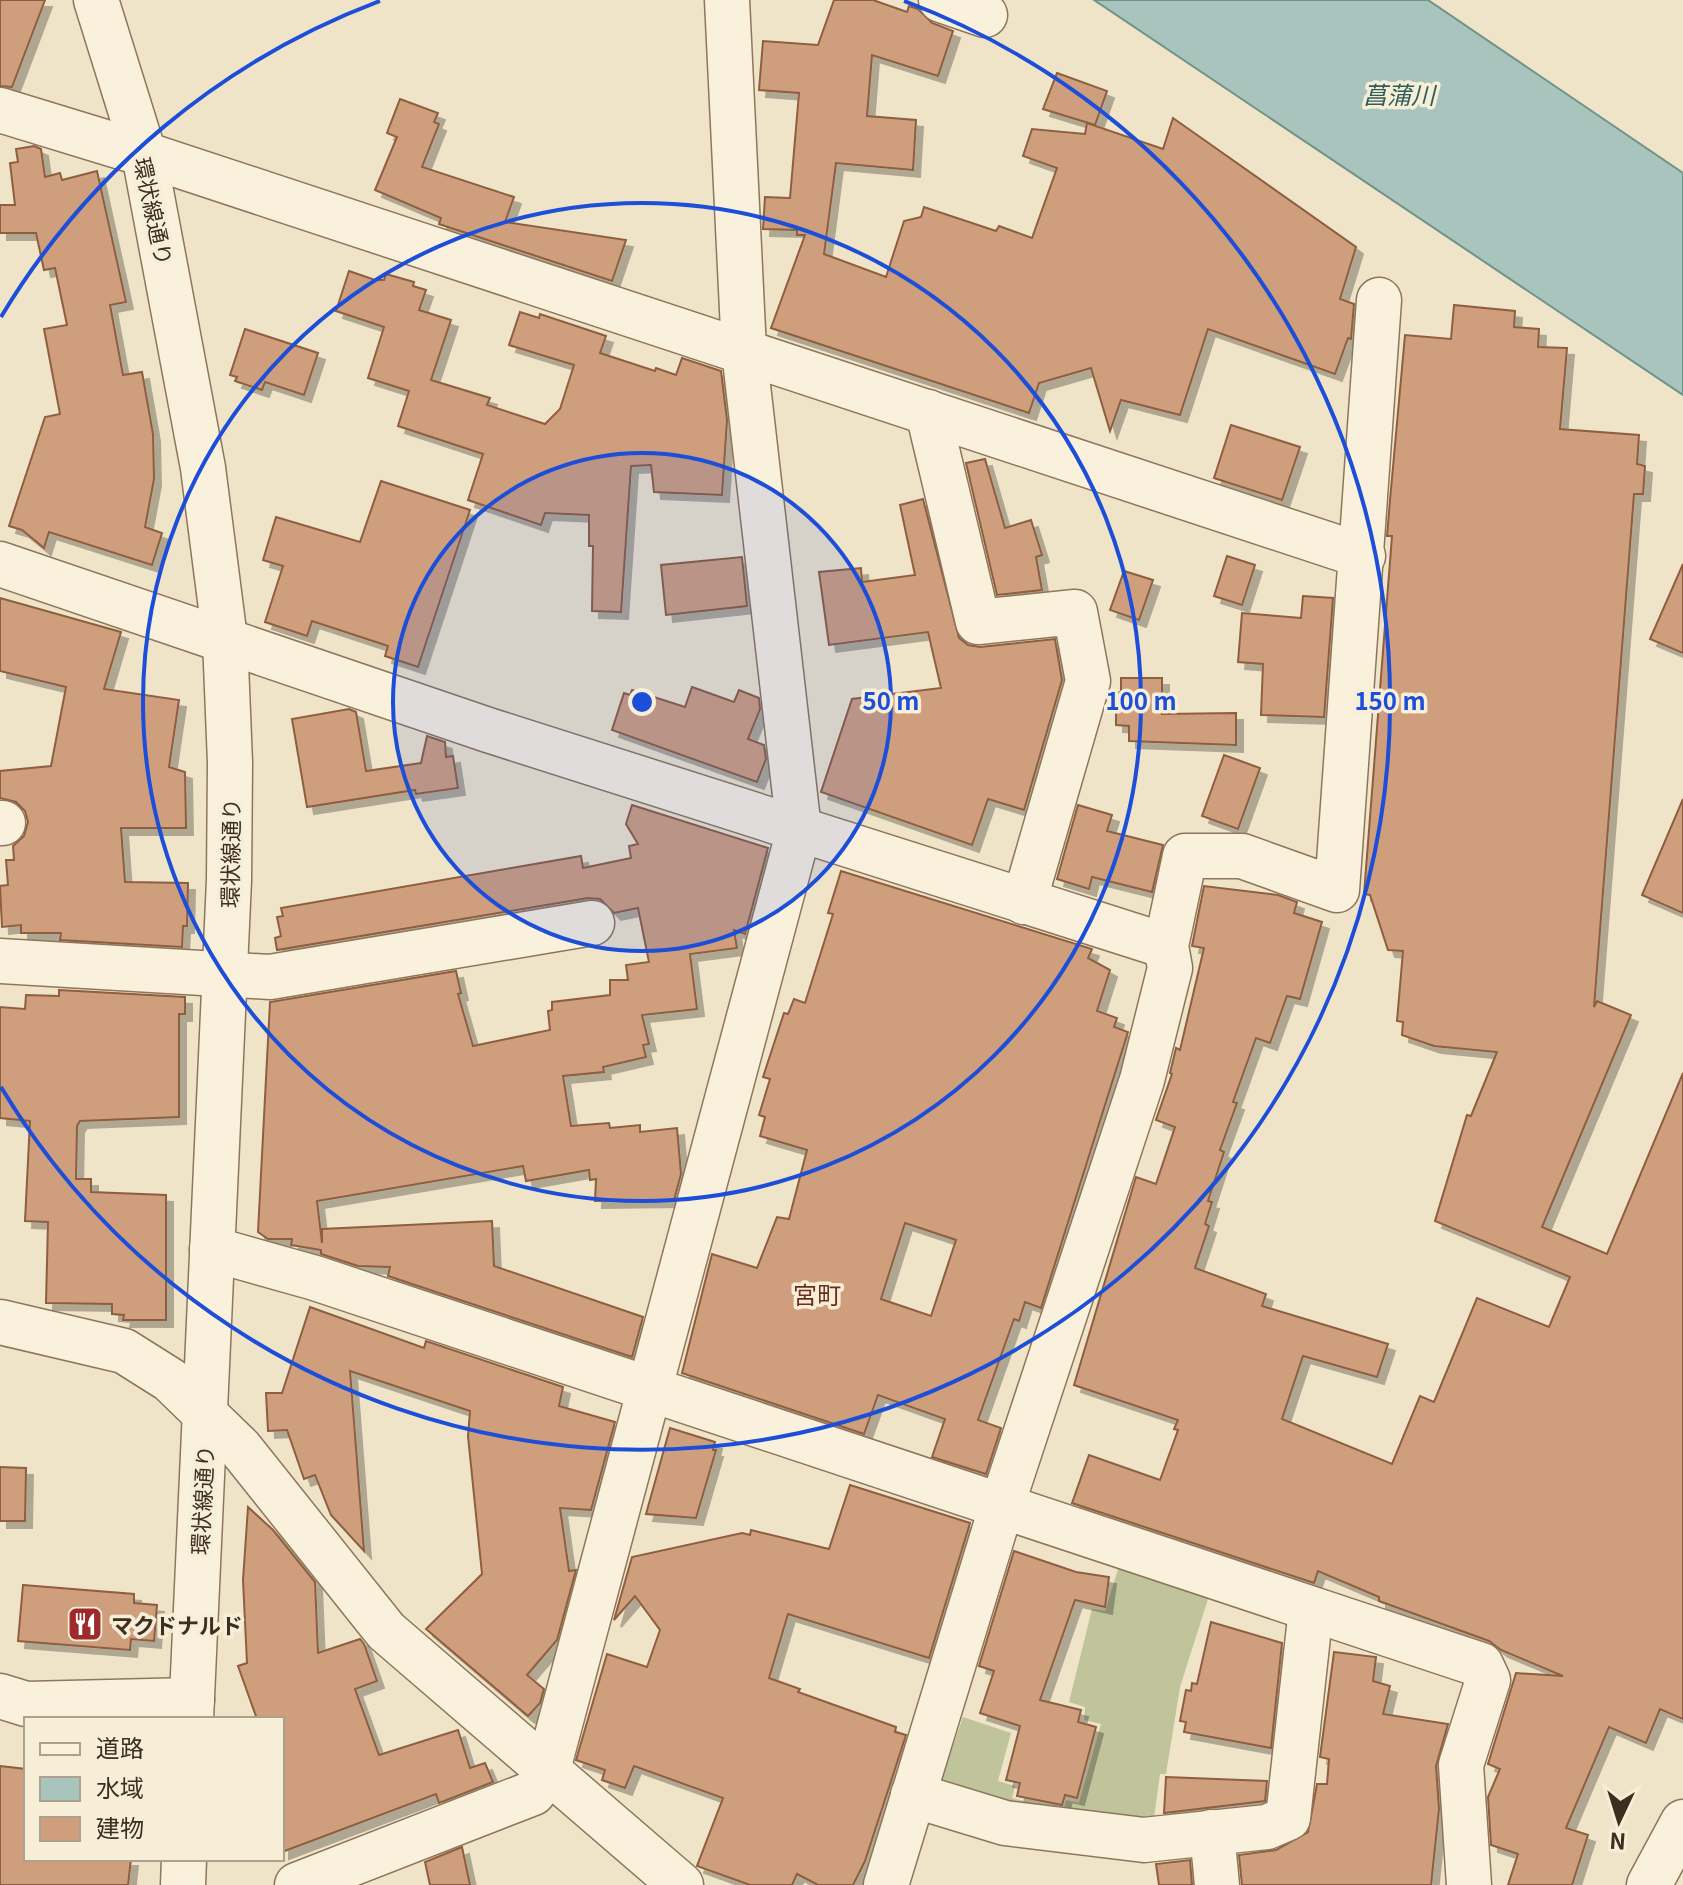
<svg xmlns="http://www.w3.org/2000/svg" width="1683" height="1885" font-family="Georgia,'Noto Sans JP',serif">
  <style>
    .cemetery { fill: #bfc49a }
    .water { fill: #a9c4bc; stroke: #6f938a; stroke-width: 2 }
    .building { fill: #cf9f7d; stroke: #8d5f41; stroke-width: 2; fill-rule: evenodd; filter: url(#shadow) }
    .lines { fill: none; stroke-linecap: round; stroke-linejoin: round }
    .minor-casing { stroke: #8d765c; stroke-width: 47 }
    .minor { stroke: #faf1dc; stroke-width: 44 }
    .ring { fill: none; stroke: #1d4ed8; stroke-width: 4 }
    .labels { text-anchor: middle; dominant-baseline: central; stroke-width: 7; stroke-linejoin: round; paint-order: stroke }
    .street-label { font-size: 22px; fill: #3d2e20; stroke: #f7eed8 }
    .poi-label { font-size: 22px; font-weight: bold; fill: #3d2e20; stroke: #f7eed8; text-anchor: start }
    .water-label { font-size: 24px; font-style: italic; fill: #2f5d5a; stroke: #f7eed8 }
    .neighbourhood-label { font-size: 24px; fill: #6b2e1e; stroke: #f7eed8 }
    .centre { fill: #1d4ed8; stroke: #f7eed8; stroke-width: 4 }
    .ring-label { font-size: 24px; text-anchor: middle; font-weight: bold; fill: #1d4ed8; stroke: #f7eed8; stroke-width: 7; stroke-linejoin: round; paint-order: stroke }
  </style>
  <defs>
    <filter id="shadow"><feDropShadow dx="7" dy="7" stdDeviation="0" flood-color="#0004"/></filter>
  </defs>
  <rect width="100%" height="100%" fill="#f0e4c8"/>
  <!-- cemetery -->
  <polygon class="cemetery" points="1119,1566 1209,1596 1180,1687 1166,1774 1160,1774 1152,1832 938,1789 963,1717 1011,1733 998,1781 1015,1786 1012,1798 1064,1811 1066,1800 1079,1803 1101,1724 1084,1720 1085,1707 1069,1702 1092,1609 1105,1611"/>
  <!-- water -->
  <polygon class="water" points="1094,0 1428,0 1683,173 1683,395"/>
  <!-- building -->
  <g class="building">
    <polygon points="0,0 45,0 12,87 0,86"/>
    <polygon points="834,0 873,0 907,12 909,6 918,9 932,23 953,31 938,76 872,55 867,116 916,120 913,170 836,163 824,254 886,277 904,221 921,217 924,207 996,231 999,226 1032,238 1057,168 1023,156 1032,129 1085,134 1087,123 1163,149 1173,118 1356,247 1340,299 1354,304 1351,339 1348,338 1335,374 1208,329 1180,415 1121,400 1110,431 1091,368 1039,383 1029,413 771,328 805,235 797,235 797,230 763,229 765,197 790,198 799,93 759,90 763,41 818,45"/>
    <polygon points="1057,73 1107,91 1095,125 1043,109"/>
    <polygon points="400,99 438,113 434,122 439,124 422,167 514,197 505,222 626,240 612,281 439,224 441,218 375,190 397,137 387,133"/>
    <polygon points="34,146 41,149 45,177 60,173 62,180 97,171 126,302 110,305 123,375 142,372 153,434 154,479 145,527 162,533 152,565 49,532 44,548 22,530 9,526 45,417 60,414 44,329 67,325 55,268 44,270 36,233 0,233 0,205 15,205 10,163 18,162 16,149"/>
    <polygon points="349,271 375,280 384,280 386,274 414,282 413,286 426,290 419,310 451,320 431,380 490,398 487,405 545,424 560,409 574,365 509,345 520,312 539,318 540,314 606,336 600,353 655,371 656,368 676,375 682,358 721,371 727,420 722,495 654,492 651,465 631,466 621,612 592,611 593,546 589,546 589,515 545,513 541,525 468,500 483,454 398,426 409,391 368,378 384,327 336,311"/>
    <polygon points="1454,305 1515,311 1514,327 1539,329 1538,347 1567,348 1560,429 1639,435 1637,464 1645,466 1643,494 1634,494 1594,1007 1597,1001 1631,1015 1542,1227 1607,1254 1683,1073 1683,1719 1660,1709 1646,1743 1609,1727 1566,1828 1588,1835 1572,1885 1508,1885 1518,1854 1491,1845 1488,1797 1500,1769 1488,1764 1516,1673 1563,1676 1501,1650 1489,1641 1379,1601 1379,1597 1318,1571 1314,1583 1072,1503 1089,1455 1160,1480 1178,1430 1174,1429 1178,1420 1074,1385 1136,1177 1156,1184 1175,1127 1156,1120 1172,1074 1170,1073 1176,1048 1180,1050 1204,948 1192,946 1204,886 1278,895 1297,902 1294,913 1322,922 1300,999 1287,996 1270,1043 1256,1038 1233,1102 1237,1103 1220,1150 1224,1152 1208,1201 1212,1202 1205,1224 1209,1226 1195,1268 1266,1294 1262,1306 1388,1344 1377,1377 1303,1356 1282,1419 1392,1464 1420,1396 1434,1402 1477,1298 1549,1327 1570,1277 1435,1221 1467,1115 1471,1116 1497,1052 1434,1046 1402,1035 1403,1022 1397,1021 1403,951 1388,950 1370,895 1364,894 1392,536 1387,536 1390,500 1405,335 1451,339"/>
    <polygon points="245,329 318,353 304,395 265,382 262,390 235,381 237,377 230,375"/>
    <polygon points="1231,425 1300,447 1282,500 1214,478"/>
    <polygon points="985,459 1005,528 1031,520 1042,555 1036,557 1042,590 997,595 966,463"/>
    <polygon points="381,481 470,510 418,667 385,656 388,646 312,621 307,636 265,622 283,566 263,560 276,517 360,542"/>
    <polygon points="923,499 959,638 968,645 980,647 1055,639 1062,680 1024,810 988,799 972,845 821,792 852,699 941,688 928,632 829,645 819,572 861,568 862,582 915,575 900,505"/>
    <polygon points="1227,556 1255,565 1242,605 1214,596"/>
    <polygon points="742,557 747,606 666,615 661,565"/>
    <polygon points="1683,564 1683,653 1650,639"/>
    <polygon points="1124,571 1153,580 1139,620 1110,610"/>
    <polygon points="1303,596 1333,598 1324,717 1261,715 1263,664 1238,662 1242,613 1301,618"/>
    <polygon points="0,598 121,632 104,689 179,700 169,767 185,772 186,828 121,828 125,882 188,883 187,926 183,926 182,947 60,940 61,933 21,933 21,925 2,927 0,886 8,885 6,860 14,860 13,846 24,836 28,822 25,811 16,802 0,798 0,771 51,766 66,687 0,671"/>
    <polygon points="1121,678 1162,678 1162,714 1236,713 1236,745 1129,741 1129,726 1116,725 1116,693 1121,692"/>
    <polygon points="692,687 734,702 739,690 759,698 760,709 748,739 764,745 766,759 757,782 612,730 624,693 630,695 632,690 685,707"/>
    <polygon points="349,709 356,712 366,771 421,763 427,736 445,742 446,757 453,756 458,788 416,794 415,790 307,807 292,719"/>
    <polygon points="1224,755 1260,768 1238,829 1202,816"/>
    <polygon points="1683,799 1683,913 1642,895"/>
    <polygon points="632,805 768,848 745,934 734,930 737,948 690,954 697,1009 642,1015 649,1044 643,1045 646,1057 603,1067 604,1072 563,1076 571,1126 609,1123 610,1128 640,1125 640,1132 677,1128 681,1174 674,1200 595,1201 596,1179 590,1180 589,1170 526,1181 523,1166 317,1201 322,1243 322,1229 492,1221 494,1266 643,1317 632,1357 388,1276 390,1267 358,1266 321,1254 321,1250 291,1245 292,1239 268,1239 258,1232 270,1002 456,971 461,993 458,994 473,1046 550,1030 548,1011 552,1010 552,1002 610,995 610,980 628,980 626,965 649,962 638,908 614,913 600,899 588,898 277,950 275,938 281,936 277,917 283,916 281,908 581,856 583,868 631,858 629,846 638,844 626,824"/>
    <polygon points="1078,805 1112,815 1107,831 1163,845 1152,892 1092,877 1089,889 1057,879"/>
    <path d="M841,871L1092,949L1088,958L1110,970L1097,1011L1117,1018L1114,1027L1128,1032L1041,1308L1025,1302L1019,1321L1014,1319L978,1420L1001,1428L986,1474L932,1457L945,1419L878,1395L864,1434L682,1373L712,1254L757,1268L777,1217L789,1219L807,1150L760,1136L765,1117L759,1115L770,1079L763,1077L784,1013L788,1014L794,999L805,1003L833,914L828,913ZM905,1223L956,1240L931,1316L881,1299Z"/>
    <polygon points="59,990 185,997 185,1014 179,1014 179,1117 80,1121 77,1126 76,1179 91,1179 91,1192 166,1195 166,1320 123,1320 124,1315 112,1314 112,1304 46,1303 48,1222 25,1221 30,1121 0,1118 0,1007 25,1009 26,995 59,996"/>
    <polygon points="310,1307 424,1348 426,1341 563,1387 559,1406 615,1422 591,1510 560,1508 569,1571 576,1570 557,1640 527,1675 544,1689 540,1703 528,1716 426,1629 482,1574 468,1436 470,1411 350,1371 364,1551 331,1515 315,1475 304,1479 287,1430 268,1431 266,1393 282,1393"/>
    <polygon points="670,1428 715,1442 713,1450 716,1450 696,1518 646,1514"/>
    <polygon points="0,1467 26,1468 25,1521 0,1521"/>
    <polygon points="850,1485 970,1523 929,1658 788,1614 769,1678 800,1689 798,1692 896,1727 895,1732 906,1735 865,1861 853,1885 818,1885 797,1874 792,1885 750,1885 697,1866 723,1798 634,1766 625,1788 602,1780 605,1770 576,1760 607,1654 647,1667 660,1630 635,1596 614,1620 632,1557 742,1533 750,1535 751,1530 829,1549"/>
    <polygon points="248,1507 273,1530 315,1582 318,1653 360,1639 364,1644 377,1681 355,1689 379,1755 458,1730 470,1768 485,1763 493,1782 439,1803 436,1794 282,1852 282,1719 257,1719 238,1666 247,1663 243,1580"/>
    <polygon points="1014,1551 1076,1572 1109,1577 1105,1607 1075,1600 1040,1700 1081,1710 1078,1722 1096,1727 1077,1798 1065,1795 1062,1805 1017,1796 1020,1783 1006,1780 1020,1726 980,1713 994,1671 979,1666"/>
    <polygon points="23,1585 134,1594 134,1603 157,1605 154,1641 131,1639 130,1650 18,1641"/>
    <polygon points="1211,1622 1282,1643 1271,1748 1184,1732 1186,1722 1180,1721 1186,1690 1191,1691 1192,1683 1197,1684"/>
    <polygon points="1334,1652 1376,1657 1373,1681 1390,1686 1383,1714 1448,1724 1436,1766 1439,1809 1431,1885 1242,1885 1239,1855 1276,1850 1308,1832 1317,1784 1327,1784 1329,1759 1320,1757"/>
    <polygon points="0,1766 26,1769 26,1859 131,1859 128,1885 0,1885"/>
    <polygon points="1166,1777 1267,1781 1265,1801 1164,1813"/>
    <polygon points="462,1847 470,1885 430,1885 425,1862"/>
    <polygon points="1190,1860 1192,1885 1159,1885 1156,1864"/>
  </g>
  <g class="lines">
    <defs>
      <g id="minor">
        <polyline points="96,0 144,154 203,468 225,639 230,763 229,880 191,1719"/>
        <polyline points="941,0 985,15"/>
        <polyline points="0,110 144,154 1363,556"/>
        <polyline points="928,412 978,622 1075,612 1088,681 1024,902"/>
        <polyline points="0,564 488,730 1166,946"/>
        <polyline points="0,823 3,823"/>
        <polyline points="0,961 270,977 592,923"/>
        <polyline points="212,1249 315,1278 1481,1665 1488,1680 1461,1765 1469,1885"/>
        <polyline points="0,1322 124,1351 170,1380 240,1448 386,1631 681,1885"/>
        <polyline points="0,1696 26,1704 192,1700"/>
        <polyline points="913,1795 1005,1823 1144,1840 1267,1827 1288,1818 1311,1609"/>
        <polyline points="1212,1832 1217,1885"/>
        <polyline points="183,1885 184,1859"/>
        <polyline points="297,1885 533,1793 547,1773 799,830 744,351 727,0"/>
        <polyline points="886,1885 1002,1505 1142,1080 1170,968 1166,946 1185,856 1242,856 1337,890 1379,300"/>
        <polyline points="1649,1885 1683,1822"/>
      </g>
    </defs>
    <!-- minor casing -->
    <use href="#minor" class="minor-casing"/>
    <!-- minor -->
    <use href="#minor" class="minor"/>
  </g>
  <!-- distance rings -->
  <circle cx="642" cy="702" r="249" fill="#1d4ed8" fill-opacity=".12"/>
  <g class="ring">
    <circle cx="642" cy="702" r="249"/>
    <circle cx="642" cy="702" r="499"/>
    <path d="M1 317A748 748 0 0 1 380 1M904 1A748 748 0 1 1 1 1087"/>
  </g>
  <!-- icons -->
  <defs>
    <symbol id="restaurant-square" viewBox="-11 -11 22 22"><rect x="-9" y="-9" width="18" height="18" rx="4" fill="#9e2a2b" stroke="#f7eed8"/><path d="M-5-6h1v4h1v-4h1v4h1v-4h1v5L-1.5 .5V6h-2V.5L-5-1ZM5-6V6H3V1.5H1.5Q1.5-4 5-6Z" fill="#fff"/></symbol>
  </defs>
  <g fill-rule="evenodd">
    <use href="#restaurant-square" x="65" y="1604" width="40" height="40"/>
  </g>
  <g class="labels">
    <!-- street labels -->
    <g class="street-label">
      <text transform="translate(155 211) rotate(78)">環状線通り</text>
      <text transform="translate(229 853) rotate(-89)">環状線通り</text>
      <text transform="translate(201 1500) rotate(-87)">環状線通り</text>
    </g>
    <!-- poi labels -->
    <g class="poi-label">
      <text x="111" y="1624">マクドナルド</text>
    </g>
    <!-- water labels -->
    <g class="water-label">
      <text x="1399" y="93">菖蒲川</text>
    </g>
    <!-- neighbourhood labels -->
    <g class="neighbourhood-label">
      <text x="817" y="1293">宮町</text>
    </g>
  </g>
  <circle cx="642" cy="702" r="12" class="centre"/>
  <g class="ring-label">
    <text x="891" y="710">50 m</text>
    <text x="1141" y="710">100 m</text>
    <text x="1390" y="710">150 m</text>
  </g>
  <!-- legend -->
  <rect x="24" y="1717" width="260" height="144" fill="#f7eed8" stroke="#ada18e" stroke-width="2"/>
  <rect x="40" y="1743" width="40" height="12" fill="#faf1dc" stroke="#ada18e" stroke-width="2"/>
  <text x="96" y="1757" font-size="24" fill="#3d2e20">道路</text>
  <rect x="40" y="1777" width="40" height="24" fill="#a9c4bc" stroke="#ada18e" stroke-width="2"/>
  <text x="96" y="1797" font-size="24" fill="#3d2e20">水域</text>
  <rect x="40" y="1817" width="40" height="24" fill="#cf9f7d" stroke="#ada18e" stroke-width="2"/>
  <text x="96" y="1837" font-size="24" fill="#3d2e20">建物</text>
  <!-- north arrow -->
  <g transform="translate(1619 1821) rotate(184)" stroke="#f7eed8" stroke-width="6" paint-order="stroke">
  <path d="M0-6L14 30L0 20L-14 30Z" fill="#3d2e20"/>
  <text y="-12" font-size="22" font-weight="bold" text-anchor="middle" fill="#3d2e20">N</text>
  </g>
</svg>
